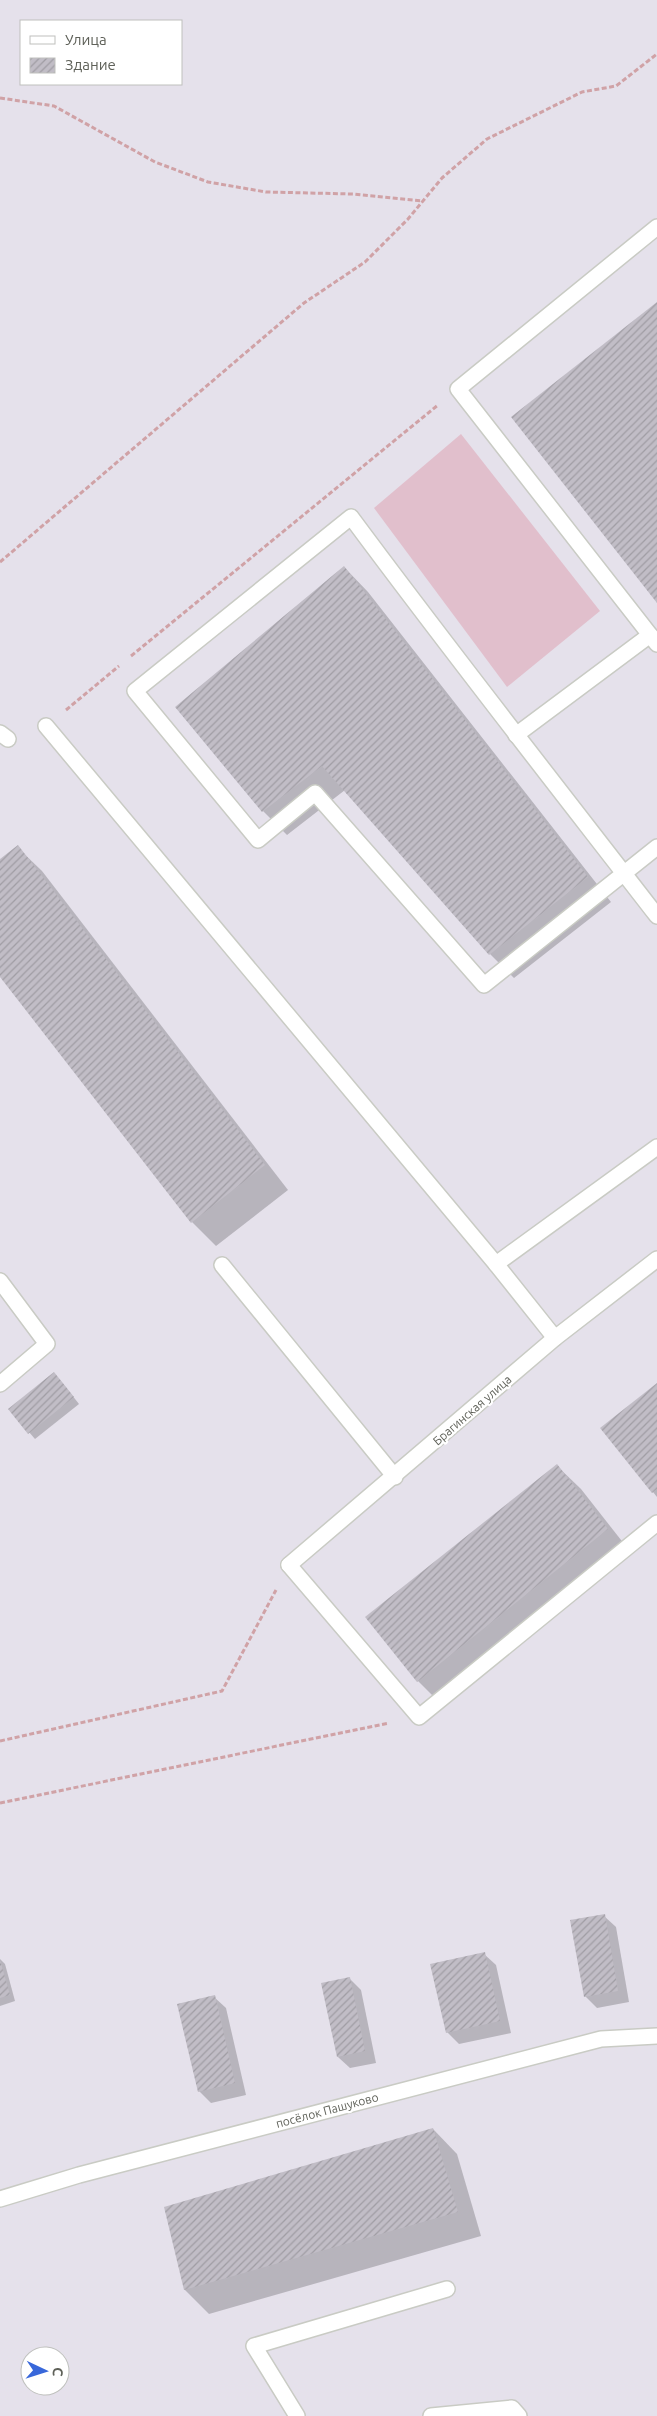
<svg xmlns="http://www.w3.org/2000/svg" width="657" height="2416" font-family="Ubuntu,sans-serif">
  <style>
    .grass { fill: #e1bfcc }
    .shadow { fill: #0003 }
    .building { fill: url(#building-hatch) }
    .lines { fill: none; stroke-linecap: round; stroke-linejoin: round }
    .lane-casing { stroke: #c9cbc4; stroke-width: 18 }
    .street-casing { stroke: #c9cbc4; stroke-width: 18 }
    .path { stroke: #d0a2a6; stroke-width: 3; stroke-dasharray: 5 2.5; stroke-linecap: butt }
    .lane { stroke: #fff; stroke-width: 15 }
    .street { stroke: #fff; stroke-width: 15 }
    .labels { text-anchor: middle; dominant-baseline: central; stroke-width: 4.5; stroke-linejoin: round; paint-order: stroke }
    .street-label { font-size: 12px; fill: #5f6159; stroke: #fff }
  </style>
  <defs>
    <pattern id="building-hatch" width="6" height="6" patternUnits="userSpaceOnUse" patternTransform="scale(1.25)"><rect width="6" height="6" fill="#c1bdc6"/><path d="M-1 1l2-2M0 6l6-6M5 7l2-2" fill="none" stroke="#a09da4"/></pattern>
  </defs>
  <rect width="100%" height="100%" fill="#e5e1eb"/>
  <!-- grass -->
  <polygon class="grass" points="461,434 600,611 507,687 374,508"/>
  <!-- shadow -->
  <g class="shadow">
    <polygon points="344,567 368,592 611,902 514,978 490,954 345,790 287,835 263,811"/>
    <polygon points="17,847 42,871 288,1190 216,1246 192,1222 0,975 0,861"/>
    <polygon points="60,1380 79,1404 35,1439 10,1410"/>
    <polygon points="657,1384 657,1497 653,1492"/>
    <polygon points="556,1465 581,1489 632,1554 442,1705 418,1681"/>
    <polygon points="604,1916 616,1927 629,2002 597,2008 585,1996"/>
    <polygon points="484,1954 496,1965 511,2033 459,2044 447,2032"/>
    <polygon points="0,1959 5,1964 15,2001 0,2006"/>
    <polygon points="349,1978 361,1990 376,2063 350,2068 338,2057"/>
    <polygon points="214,1997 226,2008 246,2095 211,2103 199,2091"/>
    <polygon points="433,2129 457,2154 481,2236 209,2314 185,2290 165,2208"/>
  </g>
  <!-- building -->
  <g class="building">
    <polygon points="657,302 657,603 511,417"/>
    <polygon points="344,566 588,877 489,955 322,766 262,812 175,707"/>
    <polygon points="18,845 265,1165 191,1223 0,977 0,859"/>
    <polygon points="54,1372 74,1397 28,1434 8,1409"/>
    <polygon points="657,1383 657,1489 652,1493 600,1428"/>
    <polygon points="557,1464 608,1529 417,1682 365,1617"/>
    <polygon points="605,1914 618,1991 584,1997 570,1920"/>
    <polygon points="485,1952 500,2021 446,2033 430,1964"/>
    <polygon points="0,1960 10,1995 0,1998"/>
    <polygon points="350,1977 365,2051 337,2057 321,1983"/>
    <polygon points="215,1995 235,2083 198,2092 177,2004"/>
    <polygon points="433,2128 458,2212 184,2290 164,2207"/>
  </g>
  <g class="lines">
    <defs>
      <g id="lane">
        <polyline points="657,227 458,389 657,644"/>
        <polyline points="46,726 496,1264 555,1338"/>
        <polyline points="0,733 8,739"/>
        <polyline points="516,735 650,635"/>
        <path d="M657,847L484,985L315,793L258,840L135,691L351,517C451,652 554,783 657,916"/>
        <polyline points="496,1264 657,1147"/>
        <polyline points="222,1265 395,1477"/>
        <polyline points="0,1281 47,1344 0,1384"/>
        <polyline points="289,1565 419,1717 657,1523"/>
        <polyline points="297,2416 254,2346 447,2289"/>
        <polyline points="431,2416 512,2408 519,2416"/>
      </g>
      <g id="street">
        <polyline points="289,1565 555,1338 657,1259"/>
        <polyline points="0,2199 79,2175 601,2039 657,2036"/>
      </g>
    </defs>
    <!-- lane casing -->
    <use href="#lane" class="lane-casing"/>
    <!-- street casing -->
    <use href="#street" class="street-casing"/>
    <!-- path -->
    <g class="path">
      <polyline points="0,98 54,106 155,162 208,182 266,192 353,194 423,201"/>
      <polyline points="0,562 304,303 365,262 408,219 442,178 487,139 582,92 616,86 657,54"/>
      <polyline points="131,656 438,405"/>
      <polyline points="66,710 119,666"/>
      <polyline points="0,1741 222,1691 276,1590"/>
      <polyline points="0,1803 389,1723"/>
    </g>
    <!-- lane -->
    <use href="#lane" class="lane"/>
    <!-- street -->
    <use href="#street" class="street"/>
  </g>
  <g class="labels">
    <!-- street labels -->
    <g class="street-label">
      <text transform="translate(472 1410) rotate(-41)">Брагинская улица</text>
      <text transform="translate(327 2110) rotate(-15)">посёлок Пашуково</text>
    </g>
  </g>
  <!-- legend -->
  <rect x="20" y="20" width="162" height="65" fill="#ffffff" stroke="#bfc0bd"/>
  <rect x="30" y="36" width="25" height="8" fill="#ffffff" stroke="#bfc0bd"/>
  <text x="65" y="45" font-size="15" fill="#5f6159">Улица</text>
  <rect x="30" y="58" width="25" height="15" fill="url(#building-hatch)" stroke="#bfc0bd"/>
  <text x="65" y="70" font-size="15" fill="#5f6159">Здание</text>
  <!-- north arrow -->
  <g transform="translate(45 2371) rotate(94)"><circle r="24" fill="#ffffff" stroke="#bfc0bd"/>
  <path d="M0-4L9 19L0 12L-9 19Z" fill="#3867da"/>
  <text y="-8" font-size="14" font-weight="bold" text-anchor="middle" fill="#5f6159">С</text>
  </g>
</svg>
